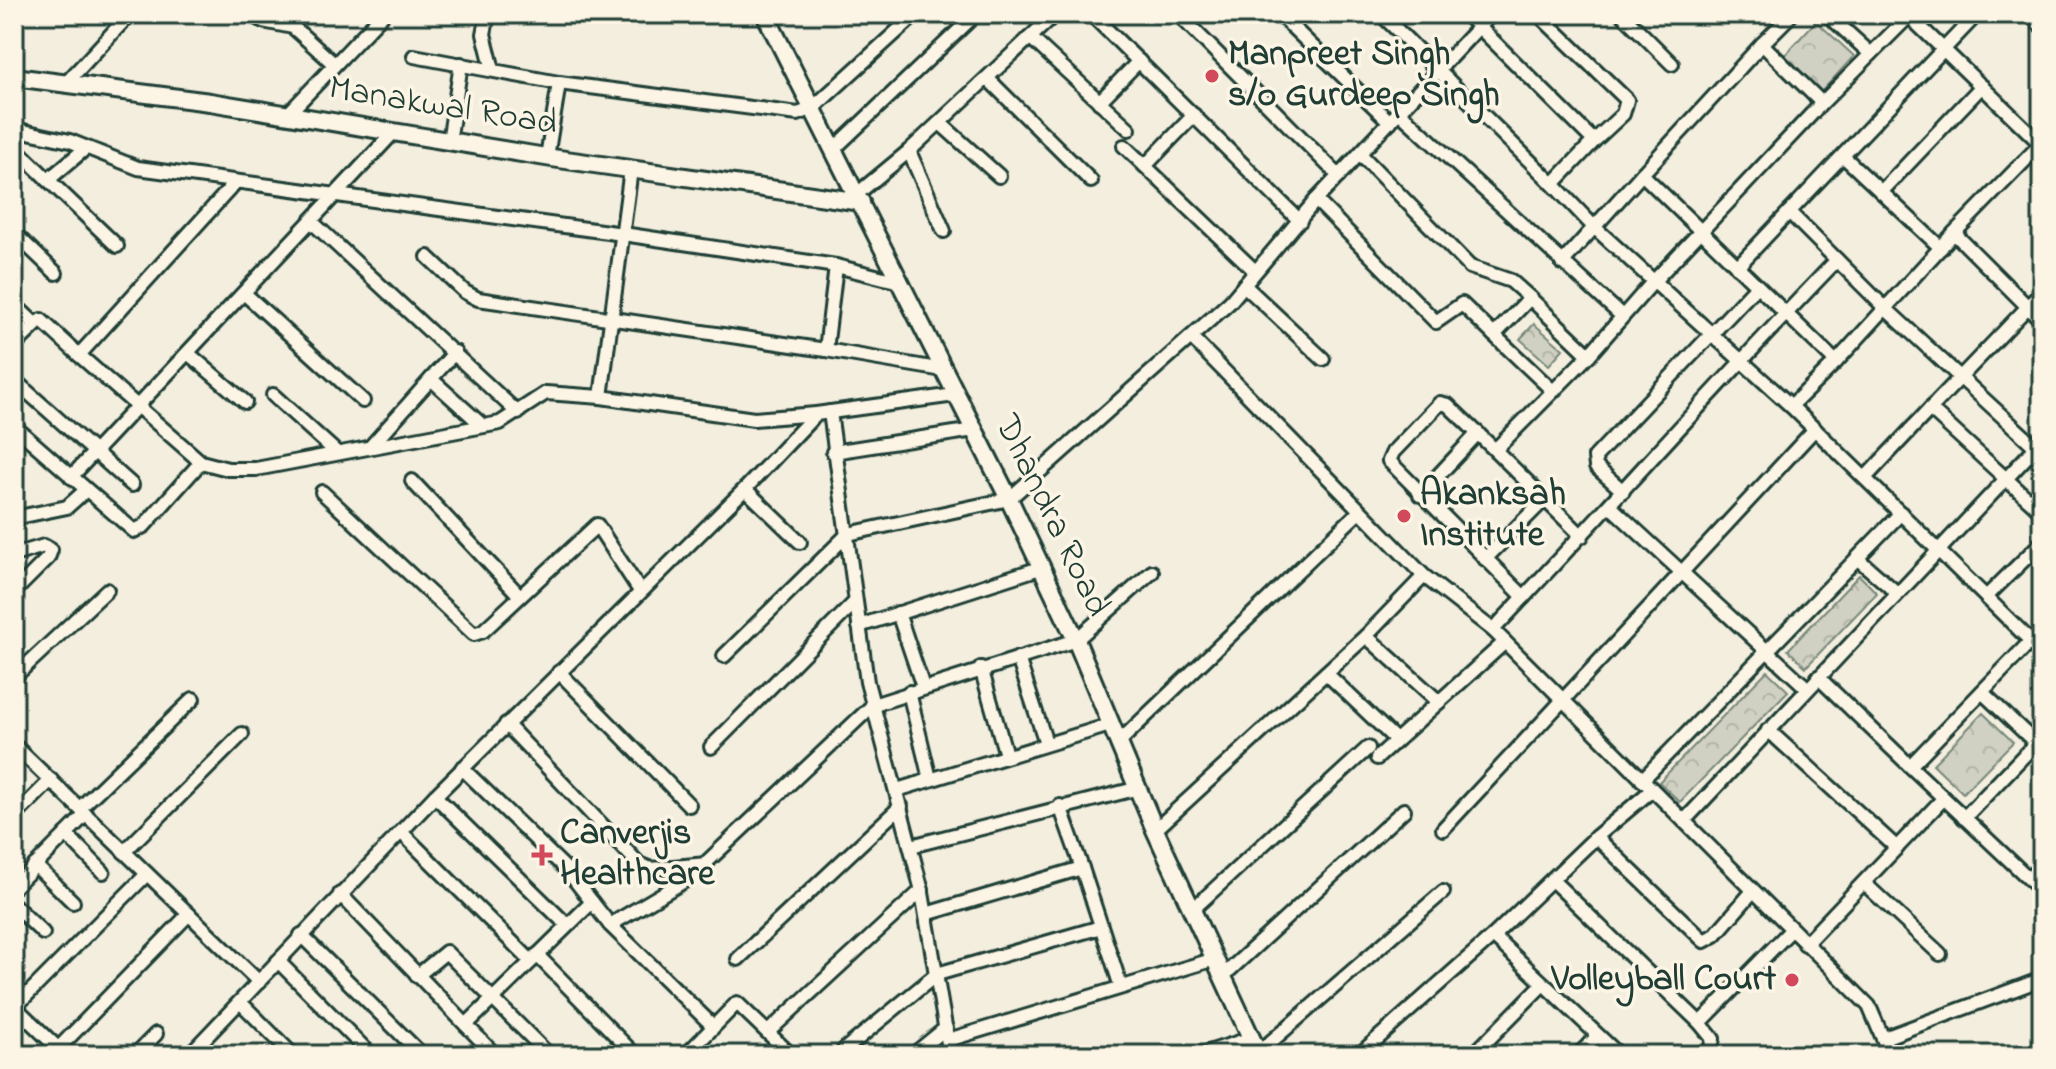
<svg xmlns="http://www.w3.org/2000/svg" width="2056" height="1069" font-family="'Indie Flower',sans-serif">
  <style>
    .park { fill: url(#park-crowns); stroke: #78877b; stroke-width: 2 }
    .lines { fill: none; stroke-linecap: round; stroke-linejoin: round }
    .minor-casing { stroke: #1f3d34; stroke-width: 18 }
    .tertiary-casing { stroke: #1f3d34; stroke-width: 22 }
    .minor { stroke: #fcf5e5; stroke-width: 12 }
    .tertiary { stroke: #fcf5e5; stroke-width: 16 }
    .poi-dot { fill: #d1495b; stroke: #fcf5e5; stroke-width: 3 }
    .labels { text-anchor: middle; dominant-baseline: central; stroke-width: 7; stroke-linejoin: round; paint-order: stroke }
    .poi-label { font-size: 36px; font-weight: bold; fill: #1f3d34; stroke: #fcf5e5; text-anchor: start }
    .street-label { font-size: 36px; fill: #1f3d34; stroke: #fcf5e5 }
  </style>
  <defs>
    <pattern id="park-crowns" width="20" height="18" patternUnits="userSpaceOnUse" patternTransform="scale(2)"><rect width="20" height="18" fill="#d0d1c2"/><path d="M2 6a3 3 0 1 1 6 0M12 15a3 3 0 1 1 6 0" fill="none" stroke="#b2b4a7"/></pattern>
  </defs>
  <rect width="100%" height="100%" fill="#f3eede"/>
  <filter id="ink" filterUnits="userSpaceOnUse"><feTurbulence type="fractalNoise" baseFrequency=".0125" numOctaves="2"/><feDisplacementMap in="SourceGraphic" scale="16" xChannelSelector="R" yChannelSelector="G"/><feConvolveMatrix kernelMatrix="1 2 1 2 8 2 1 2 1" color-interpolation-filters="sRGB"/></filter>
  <g filter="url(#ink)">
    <!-- park -->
    <g class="park">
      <polygon points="1816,21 1854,56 1821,92 1783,57"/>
      <polygon points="1534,324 1563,349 1549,365 1520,339"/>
      <polygon points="1859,575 1877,593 1806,667 1788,650"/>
      <polygon points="1767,671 1788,691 1680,802 1659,782"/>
      <polygon points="1983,713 2013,742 1963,793 1933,764"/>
    </g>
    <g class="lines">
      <defs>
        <g id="minor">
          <polyline points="249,14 263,21 293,27 334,64"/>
          <polyline points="488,14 484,34 493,70"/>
          <polyline points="1091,14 1300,221"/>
          <polyline points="1178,14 1339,176"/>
          <polyline points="1279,14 1390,122"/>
          <polyline points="1381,14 1553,184 1594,141 1466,14"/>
          <polyline points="1538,14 1627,100 1623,114 1594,141"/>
          <polyline points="1622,14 1672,64"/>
          <polyline points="1827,14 1871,54"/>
          <polyline points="1907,14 2042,145"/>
          <polyline points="2029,14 2042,27"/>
          <polyline points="1031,38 1129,129"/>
          <polyline points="1762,44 1792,14"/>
          <polyline points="414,56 559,83 798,114 813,108 916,14"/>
          <polyline points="987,78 1091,181"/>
          <polyline points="67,82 130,14"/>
          <polyline points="1099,102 1139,61"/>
          <polyline points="1822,103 1909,16"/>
          <polyline points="1399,112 1622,316"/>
          <polyline points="288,114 383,14"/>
          <polyline points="940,123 999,176"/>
          <polyline points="14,129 70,141 138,168 623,234 836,266 900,282"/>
          <polyline points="449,142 461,64"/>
          <polyline points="1124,146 1255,271"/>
          <polyline points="14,147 117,246"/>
          <polyline points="834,149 976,14"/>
          <polyline points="909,151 944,231"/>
          <polyline points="1360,154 1470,267 1511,281 1530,298"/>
          <polyline points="1843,156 1941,248"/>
          <polyline points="547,157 559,83"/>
          <polyline points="1145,166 1194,115"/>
          <polyline points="631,169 601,397 754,419 816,414 955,395"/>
          <polyline points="48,180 86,148"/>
          <polyline points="235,183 79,355 201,462 228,469 256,469 500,423 546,393 601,397"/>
          <polyline points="1553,184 1594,227 1791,406"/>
          <polyline points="1881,192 1982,86"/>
          <polyline points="857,194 909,151 1055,14"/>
          <polyline points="1316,200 1436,322 1462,304 1494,335"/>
          <polyline points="1789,212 1885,308 2039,450"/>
          <polyline points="312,222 518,413"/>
          <polyline points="14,233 56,273"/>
          <polyline points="1954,233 2042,143"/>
          <polyline points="428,257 465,292 478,299 826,350 836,266"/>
          <path d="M1837,260C1720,381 1608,508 1493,630L1869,1006L1890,1055"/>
          <polyline points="1562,263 1642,174"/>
          <polyline points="1737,267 1977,14"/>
          <polyline points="1244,285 1323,359"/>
          <polyline points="245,294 363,401"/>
          <polyline points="14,304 35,324"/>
          <polyline points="1192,338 1424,576 1493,630"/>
          <polyline points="14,346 41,320 79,355"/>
          <polyline points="826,350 943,370"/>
          <polyline points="189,354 245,402"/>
          <polyline points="1836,362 1954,233 2042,321"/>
          <polyline points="431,379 483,426"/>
          <polyline points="14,380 132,485"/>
          <polyline points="1553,391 1494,335 1530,298 1589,355"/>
          <polyline points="273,395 336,452"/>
          <polyline points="1930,409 2042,292"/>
          <polyline points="830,412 867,682 921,887 950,1055"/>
          <polyline points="14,426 134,531 144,526 201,462"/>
          <polyline points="372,445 455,352"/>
          <polyline points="1495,450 1448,405 1440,403 1393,452 1389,461 1524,597"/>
          <polyline points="833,452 974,430"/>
          <polyline points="71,477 393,133"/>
          <polyline points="1866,477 1930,409 2042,512"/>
          <polyline points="412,481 520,596"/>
          <polyline points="745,489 800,542"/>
          <polyline points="1623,491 1596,467 1595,457 1757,286"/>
          <polyline points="322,492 474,634 483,631 597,525 640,591"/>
          <polyline points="1420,495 1478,433"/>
          <polyline points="1610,506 1808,689"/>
          <polyline points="14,518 67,507 86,490"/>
          <polyline points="1582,536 1495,450 1589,355 1653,282 1822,103 1762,44 1642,174 1836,362 1791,406 2042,652"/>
          <polyline points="14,555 44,546 51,550 48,558 14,592"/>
          <polyline points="1485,559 1545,499"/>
          <polyline points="1858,559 1897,593"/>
          <polyline points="1986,597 2042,542"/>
          <polyline points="898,613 923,687"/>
          <polyline points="859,626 1040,568"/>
          <polyline points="1366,636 1439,702"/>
          <polyline points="2031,641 1910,766 2042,891"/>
          <polyline points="724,656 848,534 1009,499 1230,302 1316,200 1491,14"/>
          <polyline points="1018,658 1046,743"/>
          <polyline points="981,668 1006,755"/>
          <polyline points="559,672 689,805"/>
          <polyline points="1326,673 1396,740"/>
          <polyline points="14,677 107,590"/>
          <polyline points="1818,677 1910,766"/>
          <polyline points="909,692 930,779"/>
          <polyline points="1982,692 2042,749"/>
          <polyline points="506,724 639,864 651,869 707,864"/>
          <polyline points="1768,730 1897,848"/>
          <polyline points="1119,742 1360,511"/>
          <polyline points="14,745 259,982"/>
          <polyline points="711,747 855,602"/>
          <polyline points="1377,758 1505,642"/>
          <polyline points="462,768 567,870 592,902"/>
          <polyline points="1642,780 1901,513"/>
          <polyline points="897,790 1110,725"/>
          <polyline points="435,796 567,925"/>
          <polyline points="1060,806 1082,868"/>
          <polyline points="80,808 193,699"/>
          <polyline points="14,817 51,780"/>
          <polyline points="1964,818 2036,743"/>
          <polyline points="1684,821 2035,448"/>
          <polyline points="1443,829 1815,429"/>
          <polyline points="1155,830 1366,636 1424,576"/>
          <polyline points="401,832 531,961"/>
          <polyline points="66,834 103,872"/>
          <polyline points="1596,837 1704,941 1715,935 1753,891"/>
          <polyline points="911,846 1139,788"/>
          <polyline points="124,852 242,734"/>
          <polyline points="35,865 73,902"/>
          <polyline points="1552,880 1700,1023 1791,930"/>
          <polyline points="1864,883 1940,954"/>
          <polyline points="14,887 86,814"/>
          <polyline points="340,894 466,1025 592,902 610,925 713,1026"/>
          <polyline points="14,905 43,933"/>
          <polyline points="1193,909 1368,748"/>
          <polyline points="926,914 1082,868 1121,987"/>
          <polyline points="610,925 691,877 873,705 1076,640 1152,572"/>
          <polyline points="301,935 422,1055"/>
          <polyline points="1493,936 1619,1055"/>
          <polyline points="1805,944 1943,799"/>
          <polyline points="537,955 635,1055"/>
          <polyline points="738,959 901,806"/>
          <polyline points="278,961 371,1055"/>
          <polyline points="417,976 446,952 549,1055"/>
          <polyline points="1223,976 1404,810"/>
          <polyline points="240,1002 293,1055"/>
          <polyline points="14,1006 65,1055"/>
          <polyline points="14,1008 147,874"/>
          <polyline points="1700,1023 1713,1039 1710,1050 1703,1055"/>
          <polyline points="466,1025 495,1055"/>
          <polyline points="768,1032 922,890"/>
          <polyline points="1884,1038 2042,979"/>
          <polyline points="948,1040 1215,959"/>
          <polyline points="844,1050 937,974 1101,927"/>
          <polyline points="1258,1053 1443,892"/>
          <polyline points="52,1055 189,914"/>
          <polyline points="135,1055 156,1034"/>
          <polyline points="189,1055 435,796 745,489 816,414"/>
          <polyline points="686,1055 737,1003 791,1055"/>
          <polyline points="913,1055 946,1028"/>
          <polyline points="1199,1055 1252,1038"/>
          <polyline points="1359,1055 1493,936 1596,837 1652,790"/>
          <polyline points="1473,1055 1543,984"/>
          <polyline points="1578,1055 1598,1036"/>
        </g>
        <g id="tertiary">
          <polyline points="765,14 1009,499 1076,640 1155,830 1259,1055"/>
          <polyline points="14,77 210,102 552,158 861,202"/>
        </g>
      </defs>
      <!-- minor casing -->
      <use href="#minor" class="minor-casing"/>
      <!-- tertiary casing -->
      <use href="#tertiary" class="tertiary-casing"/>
      <!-- minor -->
      <use href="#minor" class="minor"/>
      <!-- tertiary -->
      <use href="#tertiary" class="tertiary"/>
    </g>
  </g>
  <!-- markers -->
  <g class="poi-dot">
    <circle cx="1212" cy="76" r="8"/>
    <circle cx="1404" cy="516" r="8"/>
    <path d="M538 843h8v8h8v8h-8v8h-8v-8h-8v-8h8z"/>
    <circle cx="1792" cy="980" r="8"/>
  </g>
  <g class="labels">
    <!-- poi labels -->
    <g class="poi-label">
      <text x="1228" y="55">Manpreet Singh<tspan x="1228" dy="41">s/o Gurdeep Singh</tspan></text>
      <text x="1420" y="495">Akanksah<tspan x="1420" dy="41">Institute</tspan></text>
      <text x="560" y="834">Canverjis<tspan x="560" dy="41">Healthcare</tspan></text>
      <text x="1776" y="980" text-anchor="end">Volleyball Court</text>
    </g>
    <!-- street labels -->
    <g class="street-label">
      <text transform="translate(443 107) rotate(9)">Manakwal Road</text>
      <text transform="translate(1051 516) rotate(64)">Dhandra Road</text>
    </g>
  </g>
  <!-- margin -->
  <rect width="2056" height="1069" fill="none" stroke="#fcf5e5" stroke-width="48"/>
  <rect x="24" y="24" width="2008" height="1021" fill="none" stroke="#1f3d34" stroke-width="3" filter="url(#ink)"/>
</svg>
